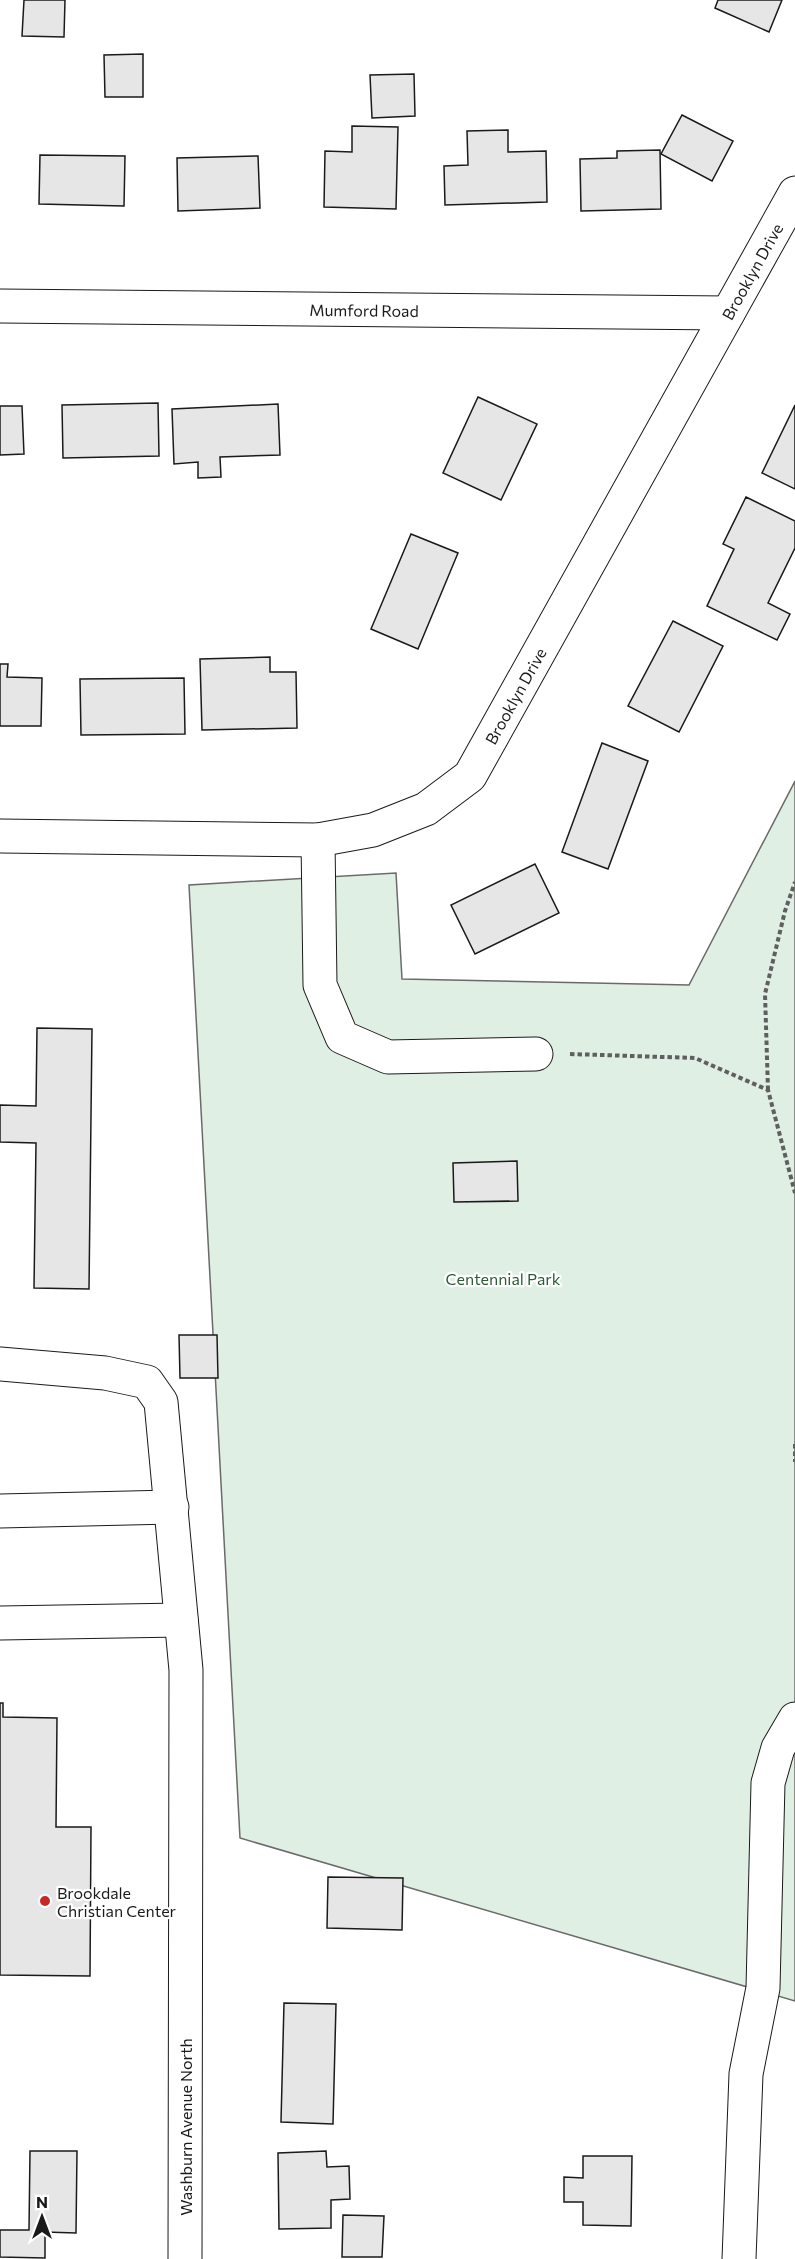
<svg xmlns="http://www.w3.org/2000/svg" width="795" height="2259" font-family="Commissioner,sans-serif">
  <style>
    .green { fill: #e0efe3; stroke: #6a6a6a; stroke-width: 1.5 }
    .building { fill: #e6e6e6; stroke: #1a1a1a; stroke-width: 1.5 }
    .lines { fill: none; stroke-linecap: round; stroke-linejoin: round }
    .minor-casing { stroke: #1a1a1a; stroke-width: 35 }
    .path { stroke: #5f5f5f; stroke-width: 4; stroke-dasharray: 4.5 3; stroke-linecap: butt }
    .minor { stroke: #fff; stroke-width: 33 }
    .poi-dot { fill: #c62828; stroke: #fff; stroke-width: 2 }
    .labels { text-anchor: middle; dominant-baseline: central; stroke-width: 4.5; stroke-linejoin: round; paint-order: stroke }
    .street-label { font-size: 16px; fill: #1a1a1a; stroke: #fff }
    .park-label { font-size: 16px; fill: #2b5a34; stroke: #fff }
    .poi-label { font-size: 16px; fill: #1a1a1a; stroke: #fff; text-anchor: start }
  </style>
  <rect width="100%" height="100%" fill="#fff"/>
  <!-- green -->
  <polygon class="green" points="795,781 795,2001 240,1838 189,885 396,873 402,979 689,985"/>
  <!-- building -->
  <g class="building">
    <polygon points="24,0 65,0 64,37 22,36"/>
    <polygon points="718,0 782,0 769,32 715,8"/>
    <polygon points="143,54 143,97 105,97 104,55"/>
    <polygon points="414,74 415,116 372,118 370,75"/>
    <polygon points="682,115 733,141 712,181 661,154"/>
    <polygon points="352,126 398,127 396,209 324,207 325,151 352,152"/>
    <polygon points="508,130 508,152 546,151 547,202 445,205 444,166 468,165 467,131"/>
    <polygon points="660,150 661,209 581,211 580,159 617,158 617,151"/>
    <polygon points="40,155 125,156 124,206 39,204"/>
    <polygon points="258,156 260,208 178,211 177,158"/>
    <polygon points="478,397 537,424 501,500 443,473"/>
    <polygon points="158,403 159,456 63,458 62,405"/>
    <polygon points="278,404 280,455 220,457 221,477 198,478 198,462 174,464 172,409"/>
    <polygon points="795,405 795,489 762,473"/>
    <polygon points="0,406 22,406 24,454 0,455"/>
    <polygon points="746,497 795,521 795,548 768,603 790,614 777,640 707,606 734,549 723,544"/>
    <polygon points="411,534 458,553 418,649 371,629"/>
    <polygon points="673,621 723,646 679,732 628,706"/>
    <polygon points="270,657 270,672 296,672 297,728 202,730 200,659"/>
    <polygon points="0,664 8,664 7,677 42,678 41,726 0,726"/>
    <polygon points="184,678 185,734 81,735 80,679"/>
    <polygon points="602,743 648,761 608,869 562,852"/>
    <polygon points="535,864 559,913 475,954 451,905"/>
    <polygon points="37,1028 92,1029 89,1289 34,1288 36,1143 0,1142 0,1105 36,1106"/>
    <polygon points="517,1161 518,1201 454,1202 453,1163"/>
    <polygon points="179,1335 217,1335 218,1378 180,1378"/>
    <polygon points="0,1703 3,1703 3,1717 57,1718 56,1827 91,1827 90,1976 0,1975"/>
    <polygon points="328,1877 403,1878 402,1930 327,1928"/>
    <polygon points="284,2003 336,2004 333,2124 281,2122"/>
    <polygon points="30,2151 77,2151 76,2233 45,2232 45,2258 0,2257 0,2230 29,2230"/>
    <polygon points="326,2151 327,2167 349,2166 350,2199 331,2200 331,2228 279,2229 278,2153"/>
    <polygon points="583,2156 632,2156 631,2226 583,2225 583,2202 564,2202 564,2177 583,2178"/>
    <polygon points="343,2215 384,2216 382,2257 342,2257"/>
  </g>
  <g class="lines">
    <defs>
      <g id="minor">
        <path id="s1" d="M0,306L728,313"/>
        <path id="s2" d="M0,836L318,840L373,830L426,809L470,776L795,193"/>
        <polyline points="318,840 320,985 342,1037 388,1057 536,1054"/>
        <polyline points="0,1364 105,1373 147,1382 161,1402 186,1670 185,2259"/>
        <polyline points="0,1511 172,1507"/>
        <polyline points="0,1623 181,1620"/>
        <polyline points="739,2259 746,2074 763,1988 768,1783 778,1748 795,1719"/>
      </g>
    </defs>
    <!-- minor casing -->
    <use href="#minor" class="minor-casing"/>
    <!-- path -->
    <g class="path">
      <polyline points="570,1054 695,1058 768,1090 795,1193"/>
      <polyline points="768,1090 765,994 785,911 795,882"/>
      <polyline points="795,1444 795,1462"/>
    </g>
    <!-- minor -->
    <use href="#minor" class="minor"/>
  </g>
  <!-- markers -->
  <circle class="poi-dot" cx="45" cy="1901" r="6"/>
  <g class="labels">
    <!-- street labels -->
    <g class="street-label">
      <text stroke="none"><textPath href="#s2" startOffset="1064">Brooklyn Drive</textPath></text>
      <text stroke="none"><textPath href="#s1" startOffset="364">Mumford Road</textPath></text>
      <text stroke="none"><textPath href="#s2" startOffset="578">Brooklyn Drive</textPath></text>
      <text transform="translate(185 2127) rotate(-90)">Washburn Avenue North</text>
    </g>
    <!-- park labels -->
    <g class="park-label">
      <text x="503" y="1278">Centennial Park</text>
    </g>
    <!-- poi labels -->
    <g class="poi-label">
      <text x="57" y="1892">Brookdale<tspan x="57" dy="18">Christian Center</tspan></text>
    </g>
  </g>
  <!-- north arrow -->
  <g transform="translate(42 2217)" stroke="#ffffff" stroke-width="4.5" paint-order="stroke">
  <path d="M0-4.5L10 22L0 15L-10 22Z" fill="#1a1a1a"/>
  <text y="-9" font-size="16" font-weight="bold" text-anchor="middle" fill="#1a1a1a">N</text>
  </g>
</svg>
